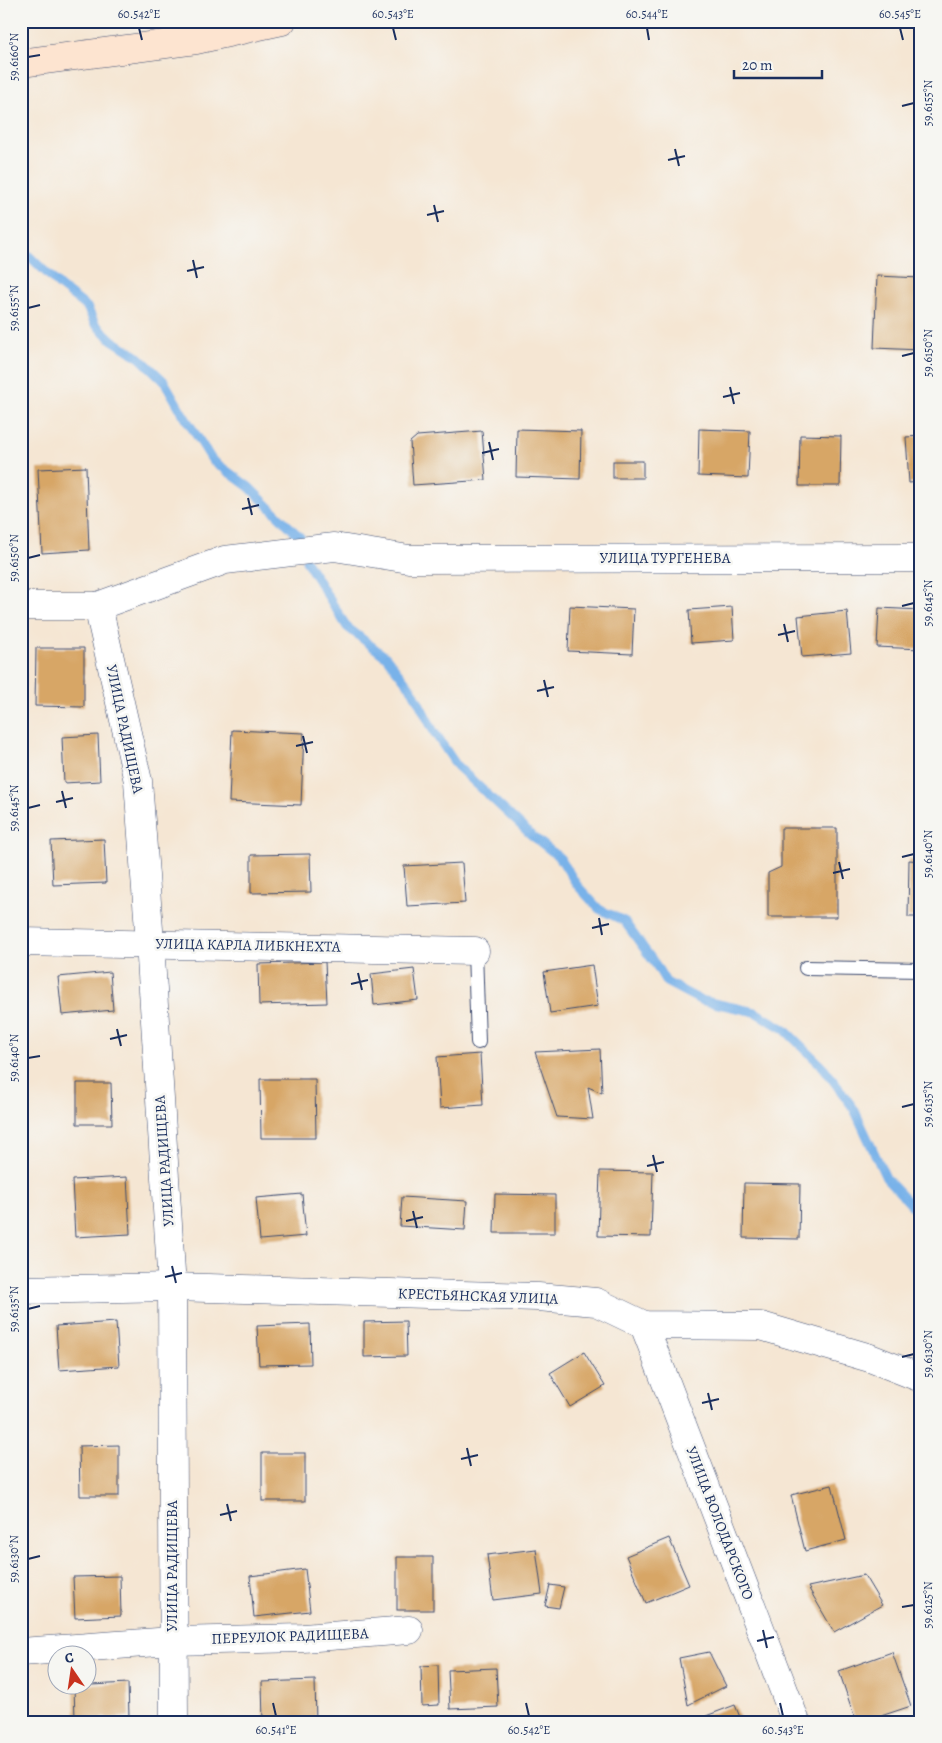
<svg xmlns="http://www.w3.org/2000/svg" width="942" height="1743" font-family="Alegreya,serif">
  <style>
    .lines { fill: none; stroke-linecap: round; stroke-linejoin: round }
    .stream { stroke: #79b2e9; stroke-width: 9 }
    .building { fill: #d7a666 }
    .lane-casing { stroke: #3c4a70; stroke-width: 16 }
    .street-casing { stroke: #3c4a70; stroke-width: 29 }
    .secondary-casing { stroke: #3c4a70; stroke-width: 29 }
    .lane { stroke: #fff; stroke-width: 14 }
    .street { stroke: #fff; stroke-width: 28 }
    .secondary { stroke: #fde4d0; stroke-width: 28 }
    .ticks { fill: none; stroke: #1b2f5e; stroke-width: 2 }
    .labels { text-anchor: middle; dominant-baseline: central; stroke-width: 5; stroke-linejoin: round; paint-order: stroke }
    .street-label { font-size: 15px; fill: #1b2f5e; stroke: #f6f6f2 }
    .neatline { fill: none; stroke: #1b2f5e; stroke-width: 2 }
    .ticks-label { font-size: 12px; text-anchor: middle; fill: #1b2f5e }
  </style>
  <rect width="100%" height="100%" fill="#f6f6f2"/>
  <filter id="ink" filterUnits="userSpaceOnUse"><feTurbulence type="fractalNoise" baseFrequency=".02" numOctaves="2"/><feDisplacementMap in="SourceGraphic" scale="10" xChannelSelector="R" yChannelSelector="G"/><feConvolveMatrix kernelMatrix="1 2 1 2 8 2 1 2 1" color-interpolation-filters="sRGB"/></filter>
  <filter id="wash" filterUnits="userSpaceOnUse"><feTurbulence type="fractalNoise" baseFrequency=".0096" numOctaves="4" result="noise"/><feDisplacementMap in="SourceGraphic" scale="20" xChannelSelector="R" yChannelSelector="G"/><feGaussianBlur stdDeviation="1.12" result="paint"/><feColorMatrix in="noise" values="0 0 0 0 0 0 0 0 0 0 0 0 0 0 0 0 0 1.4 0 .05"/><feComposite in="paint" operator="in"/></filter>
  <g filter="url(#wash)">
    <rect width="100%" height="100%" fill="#f5e6d3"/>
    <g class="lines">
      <!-- stream -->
      <g class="stream">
        <polyline points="21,248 60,286 87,307 95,324 112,340 140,358 164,381 183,414 212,460 249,487 301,538"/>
        <polyline points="306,561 347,627 386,657 413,691 434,732 457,766 530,834 560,858 577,885 599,909 624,921 656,965 666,982 700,1000 755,1012 784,1029 824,1068 854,1109 886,1178 915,1209 921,1213"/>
      </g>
    </g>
    <g id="blocks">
      <!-- building -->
      <g class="building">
        <polygon points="877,276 921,278 921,350 874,348"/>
        <polygon points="517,429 581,431 580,479 516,477"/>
        <polygon points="699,429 750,431 748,478 698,476"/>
        <polygon points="482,431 486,480 413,485 410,442 417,436"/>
        <polygon points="800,435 841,436 840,486 799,486"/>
        <polygon points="921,436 921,482 909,483 906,437"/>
        <rect x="613" y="461" width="30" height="17"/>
        <polygon points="86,467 89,550 42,553 38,469"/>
        <polygon points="570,606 634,609 632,654 568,651"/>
        <polygon points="732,607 734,640 691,643 689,610"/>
        <polygon points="879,608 921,610 921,649 877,647"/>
        <polygon points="847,611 851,653 802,657 798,616"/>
        <polygon points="36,648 84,648 84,707 35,706"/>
        <polygon points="21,672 26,673 24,701 21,701"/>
        <polygon points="232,730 304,733 301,805 229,802"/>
        <polygon points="98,735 100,781 64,783 62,737"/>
        <polygon points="781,828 837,828 837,917 768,917 768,873 781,867"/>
        <polygon points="104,839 106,883 53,885 51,841"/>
        <polygon points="310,854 311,892 251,893 251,855"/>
        <polygon points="909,860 921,861 921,917 908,917"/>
        <polygon points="462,863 465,903 407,906 404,866"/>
        <polygon points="325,962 327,1003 259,1005 258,964"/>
        <polygon points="592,965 598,1006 550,1013 544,972"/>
        <polygon points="414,969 418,1000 374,1005 371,974"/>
        <polygon points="110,972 113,1010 62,1015 58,977"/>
        <polygon points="600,1049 602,1093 588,1087 593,1119 557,1117 535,1052"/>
        <polygon points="480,1054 483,1105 440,1108 437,1057"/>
        <polygon points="260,1079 315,1079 316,1138 261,1138"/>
        <polygon points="77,1083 111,1083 112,1124 77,1124"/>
        <polygon points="600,1171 653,1172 651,1237 598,1236"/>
        <polygon points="127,1177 130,1234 75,1237 72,1180"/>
        <polygon points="744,1183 800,1184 799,1239 743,1238"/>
        <polygon points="302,1194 306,1236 260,1240 256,1198"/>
        <polygon points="495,1194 555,1195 555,1233 494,1233"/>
        <polygon points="402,1197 467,1201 465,1230 400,1226"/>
        <polygon points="406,1321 407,1356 364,1357 364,1322"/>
        <polygon points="116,1322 119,1366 59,1370 56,1326"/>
        <polygon points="310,1324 311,1364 259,1365 257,1326"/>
        <polygon points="584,1352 605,1386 570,1407 550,1373"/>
        <polygon points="119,1445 119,1496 80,1496 79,1446"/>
        <rect x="262" y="1453" width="43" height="48"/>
        <polygon points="832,1485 846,1540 805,1551 791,1495"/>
        <polygon points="669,1538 689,1585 646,1603 626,1556"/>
        <polygon points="536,1549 542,1594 493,1600 487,1555"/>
        <rect x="397" y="1557" width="36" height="53"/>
        <polygon points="305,1569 310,1611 254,1617 250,1576"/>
        <polygon points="864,1575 882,1605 834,1632 808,1587"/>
        <polygon points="120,1576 121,1616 75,1618 73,1577"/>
        <polygon points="550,1585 564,1587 559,1608 545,1606"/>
        <polygon points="709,1652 726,1686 688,1705 679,1658"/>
        <polygon points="892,1652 911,1706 863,1722 856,1722 839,1671"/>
        <polygon points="438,1665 439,1705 422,1706 421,1666"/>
        <polygon points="496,1668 498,1707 450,1709 448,1670"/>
        <polygon points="315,1680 316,1722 263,1722 262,1682"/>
        <polygon points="128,1683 129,1717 75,1719 74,1686"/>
        <polygon points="735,1705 742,1722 708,1722 706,1716"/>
      </g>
    </g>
  </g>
  <g filter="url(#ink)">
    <use href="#blocks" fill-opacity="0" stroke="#3c4a70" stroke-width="1"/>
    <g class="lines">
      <defs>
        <g id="lane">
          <polyline points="475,951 478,1042"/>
          <polyline points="806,968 921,970"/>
        </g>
        <g id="street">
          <polyline points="21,606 98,606 225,560 334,547 409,559 921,558"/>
          <polyline points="98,606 138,781 150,943 172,1287 174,1722"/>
          <polyline points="21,942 475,951"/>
          <polyline points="21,1290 172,1287 538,1297 596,1302 644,1325 761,1326 870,1358 921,1378"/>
          <polyline points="644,1325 796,1722"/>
          <polyline points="21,1652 172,1641 303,1638 409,1630"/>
        </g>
        <polyline id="secondary" points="21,63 196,40 282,21"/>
      </defs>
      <!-- lane casing -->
      <use href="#lane" class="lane-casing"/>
      <!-- street casing -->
      <use href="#street" class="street-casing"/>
      <!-- secondary casing -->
      <use href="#secondary" class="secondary-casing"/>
      <!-- lane -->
      <use href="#lane" class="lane"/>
      <!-- street -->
      <use href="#street" class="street"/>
      <!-- secondary -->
      <use href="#secondary" class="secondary"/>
    </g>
  </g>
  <!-- ticks -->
  <path class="ticks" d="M139,28L142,40M393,28L396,40M647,28L649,40M900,28L903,40M28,57L40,55M902,106L914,103M675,149L679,166M668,160L685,156M434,205L438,222M427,215L444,211M193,260L197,278M187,271L204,267M28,308L40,305M902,356L914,353M730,387L734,404M723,397L740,393M489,442L493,460M482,453L499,449M248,498L252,515M242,509L259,505M28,558L40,555M902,606L914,603M784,624L788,642M778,635L795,631M544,680L548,697M537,691L554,687M303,736L307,753M296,746L313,742M62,791L66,808M56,802L73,798M28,808L40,805M902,857L914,854M839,862L843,879M833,873L850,869M599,918L602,935M592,928L609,924M358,973L362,990M351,984L368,980M117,1029L121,1046M110,1039L127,1035M28,1058L40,1056M902,1107L914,1104M653,1155L657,1172M647,1166L664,1162M413,1211L417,1228M406,1221L423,1217M172,1266L176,1283M165,1277L182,1273M28,1309L40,1306M902,1357L914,1354M708,1393L712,1410M702,1403L719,1399M467,1448L471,1466M461,1459L478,1455M227,1504L231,1521M220,1515L237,1511M28,1559L40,1556M902,1607L914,1605M763,1630L767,1648M757,1641L774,1637M273,1703L276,1716M526,1703L529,1716M780,1703L783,1716"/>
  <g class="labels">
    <!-- street labels -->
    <g class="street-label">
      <text x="665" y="558">УЛИЦА ТУРГЕНЕВА</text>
      <text transform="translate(125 729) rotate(78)">УЛИЦА РАДИЩЕВА</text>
      <text transform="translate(248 945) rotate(1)">УЛИЦА КАРЛА ЛИБКНЕХТА</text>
      <text transform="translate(164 1161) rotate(-94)">УЛИЦА РАДИЩЕВА</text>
      <text transform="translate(478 1296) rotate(2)">КРЕСТЬЯНСКАЯ УЛИЦА</text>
      <text transform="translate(720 1523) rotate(69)">УЛИЦА ВОЛОДАРСКОГО</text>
      <text transform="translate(172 1566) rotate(-90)">УЛИЦА РАДИЩЕВА</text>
      <text transform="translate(290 1636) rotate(-2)">ПЕРЕУЛОК РАДИЩЕВА</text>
    </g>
  </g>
  <!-- margin -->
  <rect width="942" height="1743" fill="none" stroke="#f6f6f2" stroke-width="55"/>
  <!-- north arrow -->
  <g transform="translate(72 1670) rotate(347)"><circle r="24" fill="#f6f6f2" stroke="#9ea6b7"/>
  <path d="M0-4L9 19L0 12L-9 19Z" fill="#c8321e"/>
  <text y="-8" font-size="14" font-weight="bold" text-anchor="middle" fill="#1b2f5e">С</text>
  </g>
  <!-- scale -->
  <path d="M734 70v8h88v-8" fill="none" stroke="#1b2f5e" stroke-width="2.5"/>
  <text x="742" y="70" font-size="15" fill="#1b2f5e" stroke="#f6f6f2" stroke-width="4" paint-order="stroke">20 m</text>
  <rect x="28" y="28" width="886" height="1688" class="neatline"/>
  <g class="ticks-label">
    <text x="139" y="18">60.542°E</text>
    <text x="393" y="18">60.543°E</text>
    <text x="647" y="18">60.544°E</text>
    <text x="900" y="18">60.545°E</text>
    <text transform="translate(14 57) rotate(-90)" y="4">59.6160°N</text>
    <text transform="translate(928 103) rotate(-90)" y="4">59.6155°N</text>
    <text transform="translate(14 308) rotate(-90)" y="4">59.6155°N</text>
    <text transform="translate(928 353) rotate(-90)" y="4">59.6150°N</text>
    <text transform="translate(14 558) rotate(-90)" y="4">59.6150°N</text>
    <text transform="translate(928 603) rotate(-90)" y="4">59.6145°N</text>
    <text transform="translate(14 808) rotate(-90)" y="4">59.6145°N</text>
    <text transform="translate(928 854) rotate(-90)" y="4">59.6140°N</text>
    <text transform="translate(14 1058) rotate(-90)" y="4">59.6140°N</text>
    <text transform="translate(928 1104) rotate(-90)" y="4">59.6135°N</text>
    <text transform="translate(14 1309) rotate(-90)" y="4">59.6135°N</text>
    <text transform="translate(928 1354) rotate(-90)" y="4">59.6130°N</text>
    <text transform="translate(14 1559) rotate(-90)" y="4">59.6130°N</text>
    <text transform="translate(928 1605) rotate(-90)" y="4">59.6125°N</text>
    <text x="276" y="1734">60.541°E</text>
    <text x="529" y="1734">60.542°E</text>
    <text x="783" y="1734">60.543°E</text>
  </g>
</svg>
